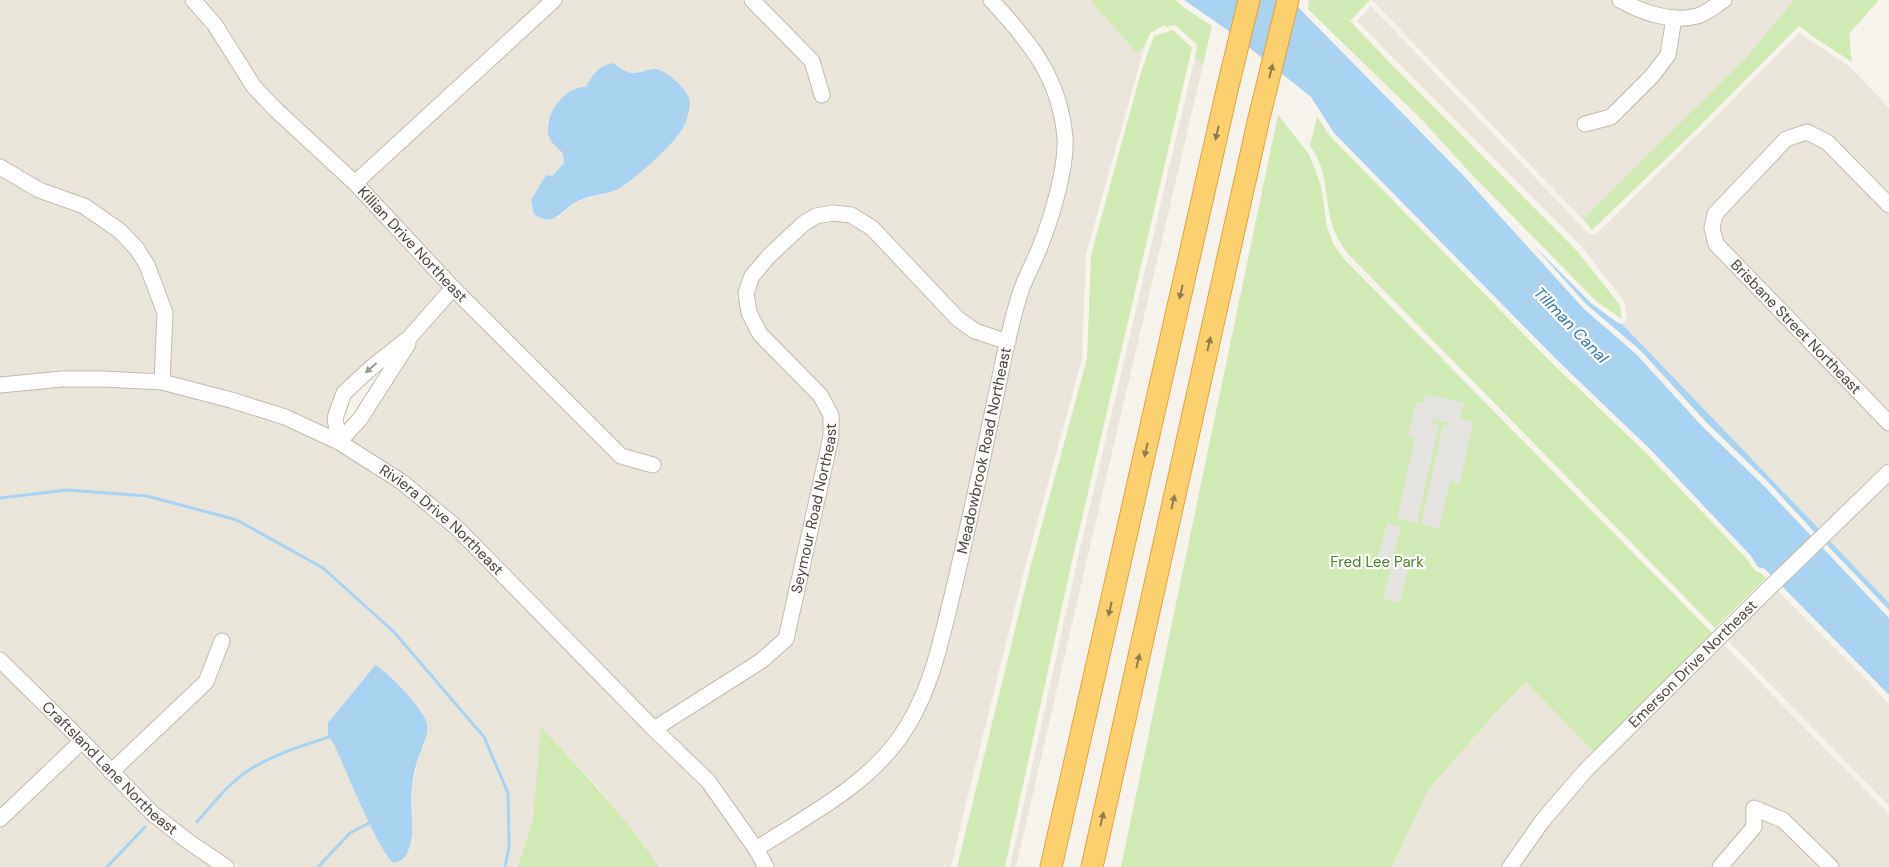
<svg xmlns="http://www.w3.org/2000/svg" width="1889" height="867" font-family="'DM Sans',sans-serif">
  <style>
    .residential { fill: #eae5da; fill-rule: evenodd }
    .green { fill: #d1e9b5 }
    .parking { fill: #e5e3e0 }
    .water { fill: #a9d3f1 }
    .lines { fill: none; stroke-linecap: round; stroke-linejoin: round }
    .stream { stroke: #a9d3f1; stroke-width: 3 }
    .minor-casing { stroke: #c2bbae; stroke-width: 17 }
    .highway-casing { stroke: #dea53d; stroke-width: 23 }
    .minor { stroke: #fff; stroke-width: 15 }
    .highway { stroke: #fdd06f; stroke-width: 21 }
    .oneway { fill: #927c4f }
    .oneway2 { fill: #9c9892 }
    .labels { text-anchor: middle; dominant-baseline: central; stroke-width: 4.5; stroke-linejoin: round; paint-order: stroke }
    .street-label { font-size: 15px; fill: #4b4439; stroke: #fff }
    .park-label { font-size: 15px; fill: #497e2b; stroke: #fff }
    .water-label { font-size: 16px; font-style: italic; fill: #2e78b0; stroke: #fff }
  </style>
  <rect width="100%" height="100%" fill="#f6f3ec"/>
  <!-- residential -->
  <g class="residential">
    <polygon points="0,0 184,0 353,189 445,289 406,332 402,333 402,336 369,362 331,431 168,377 153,262 42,185 0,159"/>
    <path d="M202,0H982L1011,31L1032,57L1047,88L1055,113L1059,141L1056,176L1004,334L978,326L962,314L876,224L816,210L740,294L814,399L825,417V437L780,636L758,657L655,721L461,523L348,440L415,340L453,297L473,314L481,305L457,284L259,83L234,41L221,21ZM613,63L626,71L635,73L654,68L617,190L576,202L557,218L531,200L546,175L552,176L564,163L563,154L551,140L547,122L586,87L590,79Z"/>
    <polygon points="1000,0 1090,0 1137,53 1145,45 1086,254 1082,359 1024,571 964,811 951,867 773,867 764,850 911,730 1027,292 1068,176 1059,82 1042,50 1020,22"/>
    <polygon points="1372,0 1794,0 1744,60 1587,224"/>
    <polygon points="1371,6 1590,235 1596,234 1700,132 1799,33 1849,66 1889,108 1889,196 1812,128 1811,125 1805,124 1704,225 1704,234 1707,234 1711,249 1889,432 1889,464 1821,531 1622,324 1627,319 1624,301 1582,247 1398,63 1357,21"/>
    <polygon points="1195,57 1203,65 1083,576 1016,867 1010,867 1077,562"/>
    <polygon points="1806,139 1823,147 1889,214 1889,413 1721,240 1718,228 1720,216 1789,145"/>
    <polygon points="0,175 81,211 116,236 132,253 142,268 159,315 156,376 0,379"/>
    <polygon points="833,219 849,221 867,233 1001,346 957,552 928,668 917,698 901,725 873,760 846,783 758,841 663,730 790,643 837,414 765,330 754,310 753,293 757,278 806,228 817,221"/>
    <path d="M61,385H102L160,388L229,406L283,423L333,446V449L336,448L397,487L452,533L651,737H652L704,786L751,852L759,867H659L643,844L596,785L542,728L533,818L518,867H239L193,837L157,809L120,772L212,683L229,637L218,634L201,678L112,764L0,651V391ZM370,670L416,705L423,713L425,743L419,754L412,788L413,832L335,746L328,735V723Z"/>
    <polygon points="1889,480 1889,603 1829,540"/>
    <polygon points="1776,589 1869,682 1889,704 1889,806 1726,639"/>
    <polygon points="1718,639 1889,814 1889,867 1392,867 1428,790 1499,709 1526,682"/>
    <polygon points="0,669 74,741 0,812"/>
    <polygon points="81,749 148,819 215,867 0,867 0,827"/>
  </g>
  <!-- green -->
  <g class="green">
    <polygon points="1090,0 1176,0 1183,7 1212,26 1203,65 1195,57 1197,47 1196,44 1175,25 1166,27 1165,25 1150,33 1145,45 1137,53"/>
    <polygon points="1309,0 1370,0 1350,21 1394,67 1577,251 1620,305 1622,319 1596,301 1474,177 1422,120 1308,9"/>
    <polygon points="1794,0 1879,0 1849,34 1852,62 1815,38 1799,26 1697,129 1592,230 1583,219 1744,60"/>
    <polygon points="1173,30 1192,48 1072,561 1005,867 957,867 1029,572 1087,359 1091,255 1141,72 1154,36"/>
    <polygon points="1278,115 1309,154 1321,186 1327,227 1334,245 1346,261 1718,639 1598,756 1526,682 1499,709 1428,790 1392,867 1121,867"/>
    <path d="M1317,117L1330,136L1551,362L1646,453L1747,559L1755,571L1761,573L1766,578L1715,628L1351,257C1343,248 1337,239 1333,227C1324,200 1329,170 1310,146Z"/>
    <path d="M541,727C583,772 625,816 659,867H518L533,818Z"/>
  </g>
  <!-- parking -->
  <g class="parking">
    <polygon points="1425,394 1465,403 1459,418 1473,422 1460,483 1450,481 1439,529 1421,524 1443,425 1451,426 1451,423 1433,419 1432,422 1439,426 1417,523 1397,518 1415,438 1408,436 1416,402 1423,403"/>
    <polygon points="1387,523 1401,527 1393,557 1410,562 1400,603 1383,598 1392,562 1378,558"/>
  </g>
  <!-- water -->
  <g class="water">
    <polygon points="1184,0 1291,0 1462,174 1583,308 1636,354 1702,426 1763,485 1889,618 1889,695 1765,569 1758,567 1751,556 1650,449 1555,358 1334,133 1311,97 1226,29"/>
    <path d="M613,63C619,67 625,72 633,73C639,73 645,70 652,69C663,67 685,87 689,98C692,108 685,127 679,134C669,148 631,183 616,190C604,195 588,195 576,202C561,210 554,229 534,214L531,200L546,175L552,176L564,163L563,154C560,149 552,144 550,139C541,119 563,86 586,87C592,75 598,66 613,63Z"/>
    <polygon points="1533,245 1592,304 1618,323 1622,324 1821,531 1817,535 1767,481 1706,422 1640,350 1586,304"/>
    <polygon points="1829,540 1889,603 1889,610 1825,543"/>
    <path d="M375,665C387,671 426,711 427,724C429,735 423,744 420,753C416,763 413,776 412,787C409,808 417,830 408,851C406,858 400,861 394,863C379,853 345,768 335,746L328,735V723Z"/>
  </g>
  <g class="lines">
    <!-- stream -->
    <g class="stream">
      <polyline points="0,498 67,490 147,496 237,520 323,568 394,632 484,737 508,793 509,847 505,867"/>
      <path d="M197,822C212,805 227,785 246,772C273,754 302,746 332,736"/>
      <polyline points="107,867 145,827"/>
      <polyline points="318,867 350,833 373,821"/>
    </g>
    <defs>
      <g id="minor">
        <path id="s1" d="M193,0L215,25L254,87L275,109L355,183L453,288L621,456L653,465"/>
        <polyline points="752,0 812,61 822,95"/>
        <path d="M1620,0C1641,12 1672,23 1697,16C1706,14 1716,5 1724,0"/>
        <polyline points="1585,124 1611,117 1652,76 1668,55 1674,18"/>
        <polyline points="0,167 39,190 84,206 120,231 137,249 147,265 165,313 162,382"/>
        <polyline points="355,183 554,0"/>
        <path id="s2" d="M1889,205L1827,142L1807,132L1786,139L1715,214L1712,228L1716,244L1889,423"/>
        <path id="s3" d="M0,385L62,379H103L162,382L231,400L285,417L339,442L402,482L457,528L654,729L708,781L756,849L766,867"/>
        <polyline points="339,442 335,418 344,393 372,367 409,338 453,288"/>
        <polyline points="339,442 360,419 408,344"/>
        <path id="s4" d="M0,660L82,741L153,814L189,842L226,867"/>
        <path id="s5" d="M654,729L761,661L786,639L831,437V415L820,395L760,334L749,313L746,293L752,276L769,256L803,224L816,216L833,213L851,215L872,228L958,319L975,331L1008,342"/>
        <polyline points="111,772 206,682 222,641"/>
        <polyline points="0,819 82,741"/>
        <path id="s6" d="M756,849C805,817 863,788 898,740C929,698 939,649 951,600C967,534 981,467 995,400C1003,364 1009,326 1021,291C1026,276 1034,262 1040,247C1051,219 1067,168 1065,138C1060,78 1030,42 991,0"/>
        <path id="s7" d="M1510,867L1543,820L1586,770L1764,593L1889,472"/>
        <polyline points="1720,867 1754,827 1754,808 1783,820 1831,867"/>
      </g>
      <g id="highway">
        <polyline points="1051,867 1228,86 1249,0"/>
        <polyline points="1092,867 1259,118 1288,0"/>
      </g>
    </defs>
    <!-- minor casing -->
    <use href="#minor" class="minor-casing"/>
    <!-- highway casing -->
    <use href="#highway" class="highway-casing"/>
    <!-- minor -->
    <use href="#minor" class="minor"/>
    <!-- highway -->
    <use href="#highway" class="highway"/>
  </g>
  <!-- one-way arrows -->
  <defs><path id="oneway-solid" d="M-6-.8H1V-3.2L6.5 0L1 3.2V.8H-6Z" transform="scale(1.25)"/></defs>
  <g class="oneway">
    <use href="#oneway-solid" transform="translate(1271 71) rotate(-76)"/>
    <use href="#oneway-solid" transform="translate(1217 133) rotate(103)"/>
    <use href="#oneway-solid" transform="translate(1181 292) rotate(103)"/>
    <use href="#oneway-solid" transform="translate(1209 344) rotate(-77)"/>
    <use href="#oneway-solid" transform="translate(1146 450) rotate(103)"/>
    <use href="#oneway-solid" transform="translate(1173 502) rotate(-77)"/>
    <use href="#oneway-solid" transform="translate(1110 609) rotate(103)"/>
    <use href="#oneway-solid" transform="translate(1138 661) rotate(-77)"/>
    <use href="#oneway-solid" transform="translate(1102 819) rotate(-77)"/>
  </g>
  <use class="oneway2" href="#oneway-solid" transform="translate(371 368) rotate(139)"/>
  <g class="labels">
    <!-- street labels -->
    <g class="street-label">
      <text stroke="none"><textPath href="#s1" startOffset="330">Killian Drive Northeast</textPath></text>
      <text stroke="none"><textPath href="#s2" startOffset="382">Brisbane Street Northeast</textPath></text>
      <text stroke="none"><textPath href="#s6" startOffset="484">Meadowbrook Road Northeast</textPath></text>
      <text stroke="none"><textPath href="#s5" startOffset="294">Seymour Road Northeast</textPath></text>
      <text stroke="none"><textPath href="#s3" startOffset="479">Riviera Drive Northeast</textPath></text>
      <text stroke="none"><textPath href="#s7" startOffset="274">Emerson Drive Northeast</textPath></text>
      <text stroke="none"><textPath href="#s4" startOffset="154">Craftsland Lane Northeast</textPath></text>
    </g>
    <!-- park labels -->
    <g class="park-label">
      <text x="1377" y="562">Fred Lee Park</text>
    </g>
    <!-- water labels -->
    <g class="water-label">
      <text transform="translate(1571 325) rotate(46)">Tillman Canal</text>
    </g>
  </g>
</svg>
